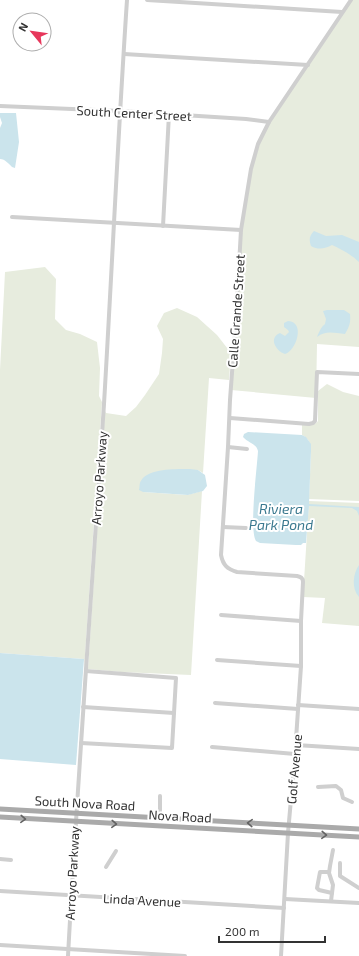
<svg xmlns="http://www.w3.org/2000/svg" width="359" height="956" font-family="'Exo 2',sans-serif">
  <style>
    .green { fill: #e7ecde }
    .water { fill: #cbe4ec }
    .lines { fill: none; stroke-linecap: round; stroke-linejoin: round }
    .minor { stroke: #cfcfcf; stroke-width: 4 }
    .major { stroke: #aaa; stroke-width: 5 }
    .oneway { stroke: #626262 }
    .labels { text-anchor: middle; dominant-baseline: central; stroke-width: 4; stroke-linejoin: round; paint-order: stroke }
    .street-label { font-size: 13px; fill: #323232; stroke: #fff }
    .water-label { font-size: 14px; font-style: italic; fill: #3c7a90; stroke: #fff }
  </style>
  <rect width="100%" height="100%" fill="#fff"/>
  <!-- green -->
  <g class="green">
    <polygon points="351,0 359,0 359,347 317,344 316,398 231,390 241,230 255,155 269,122"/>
    <polygon points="45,267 56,279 55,319 66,330 80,334 97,342 100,368 99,396 102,402 84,670 84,659 0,653 0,370 5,272"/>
    <polygon points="177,308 197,317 217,335 231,353 229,380 209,378 203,473 198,470 143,492 187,495 202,491 191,675 121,672 88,669 105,411 106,413 126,416 136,407 145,395 159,374 162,353 163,339 157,326 164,313"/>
    <path d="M327,384L343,392L359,396V501L309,499L311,451C311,445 309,438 302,435V425C308,425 314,426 318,421V391Z"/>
    <polygon points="309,501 359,503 359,626 322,623 325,598 303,597"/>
  </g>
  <!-- water -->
  <g class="water">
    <path d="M0,113H16L19,142L15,168L12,167C9,164 5,159 0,159V128L2,123L0,117Z"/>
    <path d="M314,231L326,236L342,235L359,242V262C352,255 341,249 332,245C325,249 318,250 311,246C309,240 309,236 314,231Z"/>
    <path d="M327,310H344L350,314C351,323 349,327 345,334C334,333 326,330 317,337C319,332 321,327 325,324L326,319L323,311Z"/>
    <path d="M288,321C306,322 296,351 285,354C276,351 268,338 280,333L285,336L289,332L288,330L284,327V323Z"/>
    <path d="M248,432L302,435L306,437L311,444V451L309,504L359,507V516L357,511L352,508L309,506L306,543H303L301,545H296L260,543L256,541C249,530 257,468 258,451C256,443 248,443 243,437L244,434Z"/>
    <path d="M190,469L198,470L205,475L207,486L203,491L188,495L143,492L139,490C140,487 139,483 141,481C147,468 178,469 190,469Z"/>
    <path d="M359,565V597C351,588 353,574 359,565Z"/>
    <polygon points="0,653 84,659 76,765 0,759"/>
  </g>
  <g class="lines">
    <!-- minor -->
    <g class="minor">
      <polyline points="147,0 342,12"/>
      <polyline points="124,54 308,65"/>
      <polyline points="0,106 120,111 246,119 269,122"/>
      <polyline points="12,217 241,230"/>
      <polyline points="163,226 169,114"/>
      <polyline points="230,418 309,424 313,423 315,421 317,372 359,374"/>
      <polyline points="228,447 247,449"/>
      <polyline points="223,527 246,528"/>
      <polyline points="221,615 301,621"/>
      <polyline points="217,660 301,666"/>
      <polyline points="215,703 298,709"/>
      <polyline points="298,705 359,709"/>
      <polyline points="83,707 174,713"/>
      <polyline points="81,743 172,748 176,678 86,671"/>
      <polyline points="296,745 359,749"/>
      <polyline points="212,747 295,754"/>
      <polyline points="318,787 336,786 341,790 343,798 352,802"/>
      <polyline points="160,818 160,796"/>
      <polyline points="0,859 11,860"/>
      <polyline points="340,863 340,876 359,888"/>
      <polyline points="106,867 116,851"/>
      <polyline points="329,872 320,872 317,888 319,890 332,893"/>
      <polyline points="0,891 284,908"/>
      <polyline points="285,899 359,903"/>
      <polyline points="331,901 333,885 329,873 330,866 333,850"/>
      <polyline points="0,945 185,956"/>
      <path d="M68,956C78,772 92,588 104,404C112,269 118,134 127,0"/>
      <path d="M281,956L288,833L295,754L301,666V621L303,582C303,578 301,577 297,576L237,572C227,569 223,565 221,555L228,447L230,400L236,318L241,230L251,169L258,144L269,122L351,0"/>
    </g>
    <!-- major -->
    <g class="major">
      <polyline points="0,809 359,829"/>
      <polyline points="0,817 359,837"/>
    </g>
  </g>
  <!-- one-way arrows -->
  <defs><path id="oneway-chevron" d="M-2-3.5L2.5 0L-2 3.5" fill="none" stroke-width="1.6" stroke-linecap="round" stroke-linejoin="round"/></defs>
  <g class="oneway">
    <use href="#oneway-chevron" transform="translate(23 819) rotate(3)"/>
    <use href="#oneway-chevron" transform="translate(250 823) rotate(-177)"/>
    <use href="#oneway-chevron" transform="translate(114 824) rotate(3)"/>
    <use href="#oneway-chevron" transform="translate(324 835) rotate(3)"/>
  </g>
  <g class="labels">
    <!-- street labels -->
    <g class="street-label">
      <text transform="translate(134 113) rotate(3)">South Center Street</text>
      <text transform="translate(236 311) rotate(-86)">Calle Grande Street</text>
      <text transform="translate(99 478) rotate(-86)">Arroyo Parkway</text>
      <text transform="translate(294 769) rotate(-85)">Golf Avenue</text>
      <text transform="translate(85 803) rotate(3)">South Nova Road</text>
      <text transform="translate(180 816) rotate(3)">Nova Road</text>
      <text transform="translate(72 873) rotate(-87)">Arroyo Parkway</text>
      <text transform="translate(142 900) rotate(3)">Linda Avenue</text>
    </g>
    <!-- water labels -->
    <g class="water-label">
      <text x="281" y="508">Riviera<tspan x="281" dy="16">Park Pond</tspan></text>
    </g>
  </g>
  <!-- north arrow -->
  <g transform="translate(32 32) rotate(299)"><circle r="19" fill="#ffffff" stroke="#adadad"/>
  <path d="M0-3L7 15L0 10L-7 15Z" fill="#e7375b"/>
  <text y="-6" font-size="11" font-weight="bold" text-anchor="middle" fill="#323232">N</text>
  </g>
  <!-- scale -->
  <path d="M219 936v6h106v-6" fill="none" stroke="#323232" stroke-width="2"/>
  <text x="225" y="936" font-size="12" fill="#323232" stroke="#ffffff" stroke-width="3" paint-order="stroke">200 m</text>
</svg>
